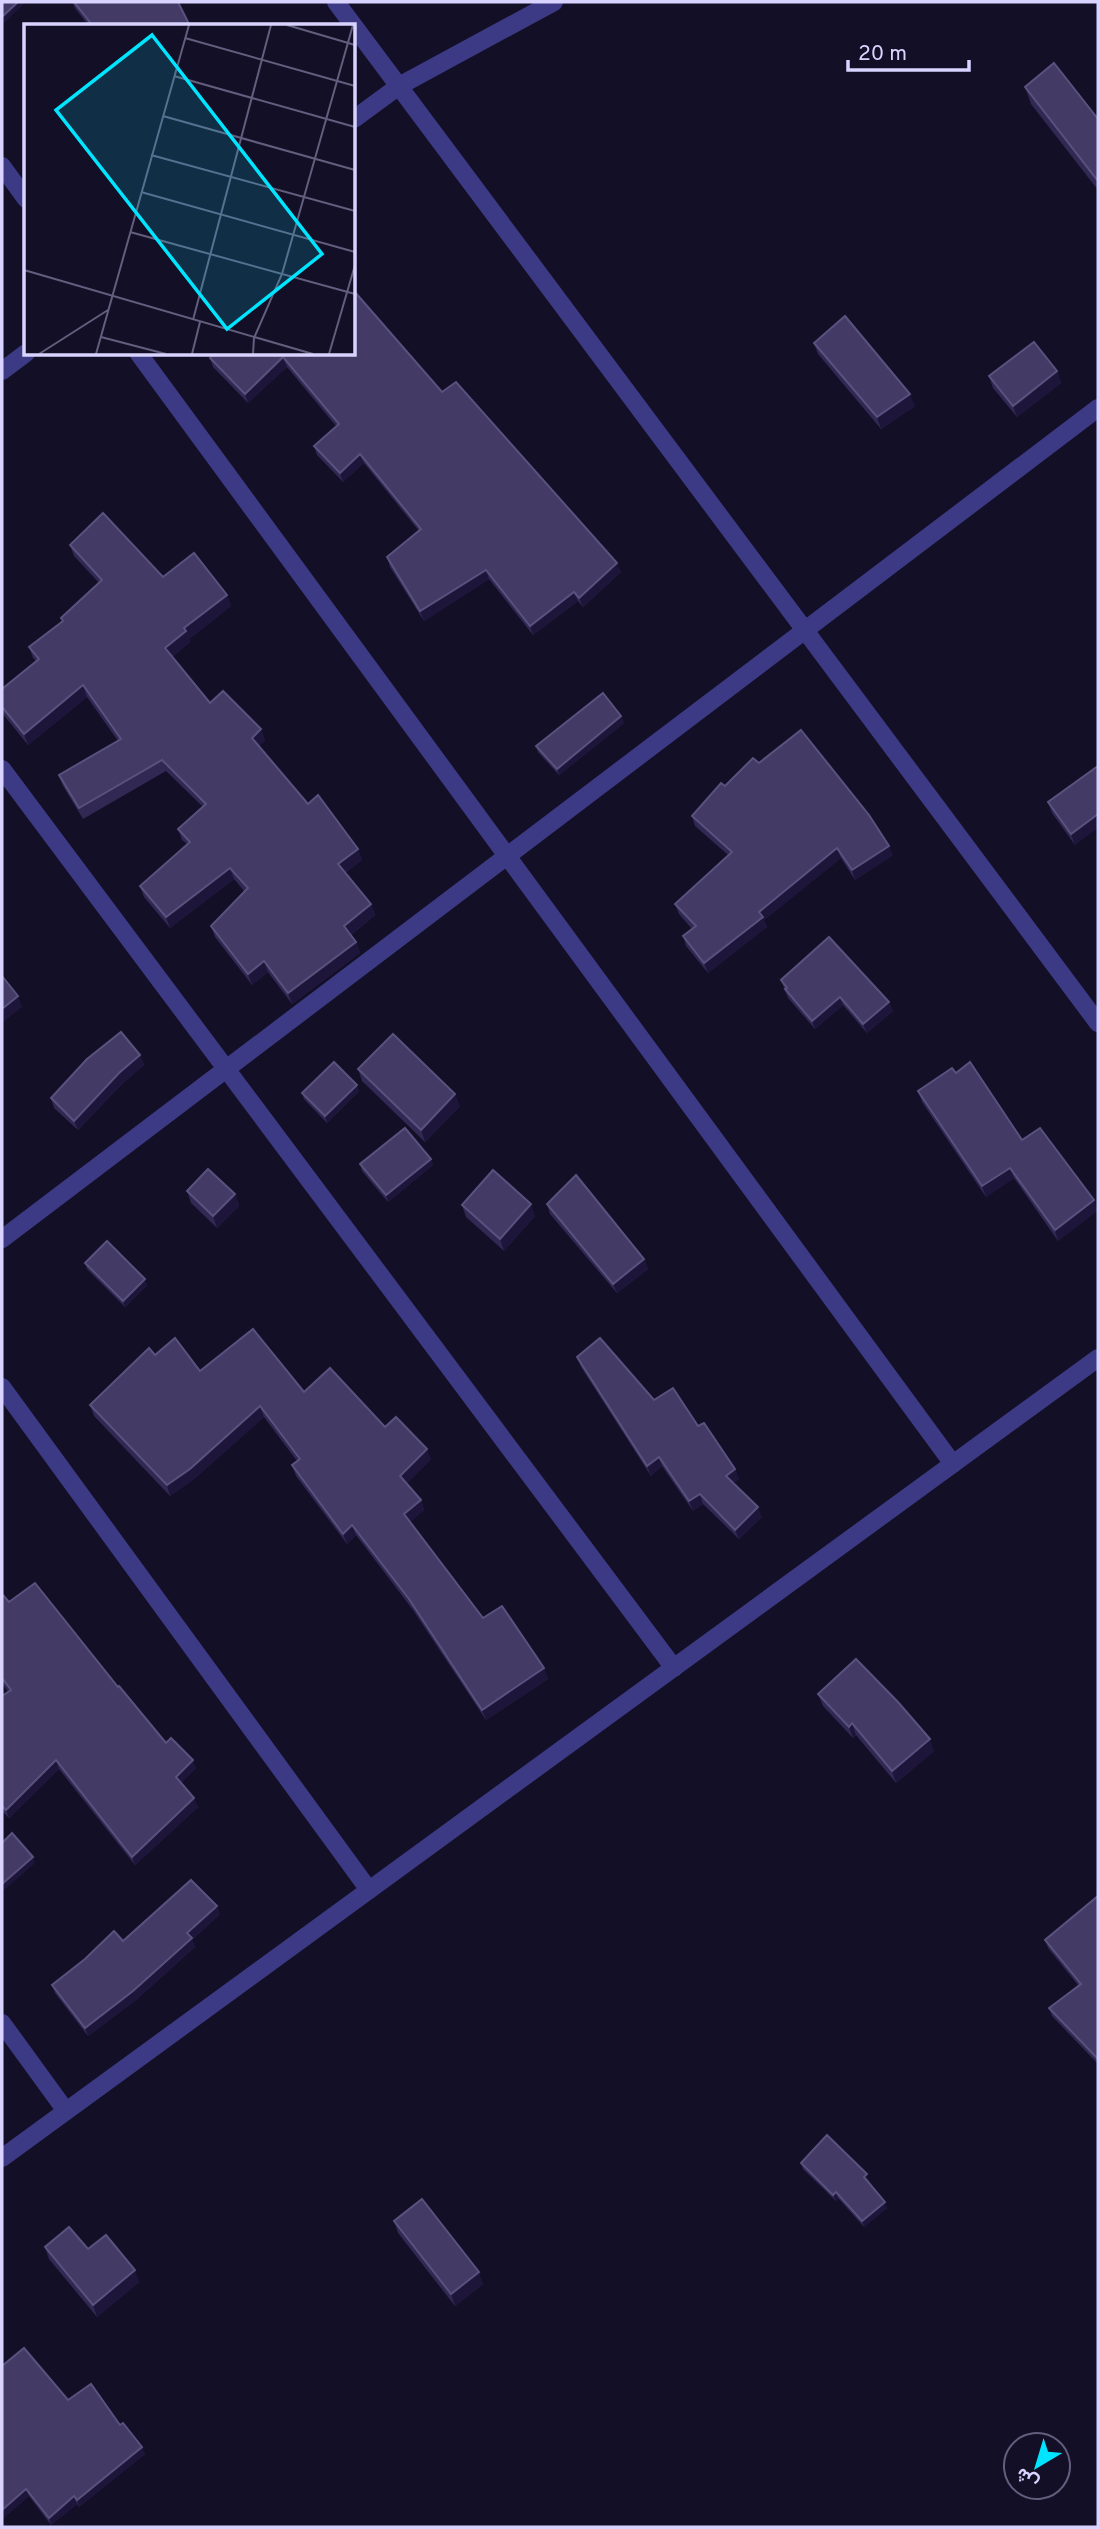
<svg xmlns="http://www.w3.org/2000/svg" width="1100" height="2529" font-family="Overpass,Vazirmatn,sans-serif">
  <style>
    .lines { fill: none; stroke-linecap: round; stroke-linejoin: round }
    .minor { stroke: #3d3a85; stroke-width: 18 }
    .wall { fill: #312854 }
    .shaded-wall { fill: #1d163a }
    .building { fill: #433a66; stroke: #5a527e; stroke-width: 2 }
    .inset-road { fill: none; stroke: #625e7d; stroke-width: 2 }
    .view { fill: #00e5ff; fill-opacity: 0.15; stroke: #00e5ff; stroke-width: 3.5 }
    .inset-edge { fill: none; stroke: #d9d4ff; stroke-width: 3.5 }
  </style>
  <rect width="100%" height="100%" fill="#130f26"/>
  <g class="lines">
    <!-- minor -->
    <g class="minor">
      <polyline points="336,2 1098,1023"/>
      <polyline points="354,119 399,86 554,2"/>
      <polyline points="2,166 26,199"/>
      <polyline points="139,354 953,1464"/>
      <polyline points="2,371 26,353"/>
      <polyline points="2,769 674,1668"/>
      <polyline points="2,1239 1098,408"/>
      <polyline points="2,1387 369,1890"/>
      <polyline points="2,2023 66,2111"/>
      <polyline points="2,2158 1098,1358"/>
    </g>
  </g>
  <!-- wall -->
  <g class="wall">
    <polygon points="72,2 178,2 190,26 89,26 75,8"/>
    <polygon points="1025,87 1098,119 1098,190 1031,104"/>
    <polygon points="814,343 915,406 881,429 818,354"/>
    <polygon points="354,354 442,392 621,572 583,607 578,601 533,635 489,579 424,621 390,567 387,557 419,531 364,463 343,482 317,455 314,446 336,426 287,367 248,403 213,367 210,358"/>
    <polygon points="1057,371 1061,383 1017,417 993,388 989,376"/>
    <polygon points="70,545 163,577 227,595 231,606 189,639 190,642 172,657 210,703 261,729 265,740 259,746 308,804 358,849 362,860 345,873 371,904 375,915 351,935 356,942 360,953 292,1004 268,972 252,985 215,937 211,926 244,891 234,879 170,928 144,897 140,886 187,844 182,840 178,829 203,807 166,771 83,819 63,786 59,775 118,741 87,697 28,745 2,713 2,689 36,661 33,658 29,647 63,621 61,618 99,583 74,556"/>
    <polygon points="624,723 559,775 538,752 536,746"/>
    <polygon points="759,763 893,855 855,880 841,858 764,920 767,927 708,973 686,946 683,936 692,929 679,914 675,904 728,855 695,826 692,816 725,786"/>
    <polygon points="1098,766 1075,845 1052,813 1048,802"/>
    <polygon points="781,980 889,1002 893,1011 867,1033 843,1005 815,1029 788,998"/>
    <polygon points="140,1055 144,1065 123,1083 78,1130 54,1108 51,1098"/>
    <polygon points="358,1069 460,1106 425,1142 362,1081"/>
    <polygon points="359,1091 327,1123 304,1099 302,1093"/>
    <polygon points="918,1091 1022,1140 1098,1210 1058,1241 1014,1178 986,1197 922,1102"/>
    <polygon points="360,1164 433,1165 388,1202 362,1171"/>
    <polygon points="187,1191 235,1194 239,1206 217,1228 191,1203"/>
    <polygon points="547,1204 644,1259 648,1269 617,1293 550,1214"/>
    <polygon points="462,1205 535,1216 504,1251 466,1217"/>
    <polygon points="85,1263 147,1285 125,1307 87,1269"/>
    <polygon points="155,1355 200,1371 304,1392 385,1427 431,1459 406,1484 421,1500 424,1510 410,1522 483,1618 544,1668 548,1679 486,1720 413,1610 356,1535 347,1544 296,1476 292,1465 297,1461 264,1417 194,1479 170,1496 94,1416 90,1405"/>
    <polygon points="577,1357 698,1426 739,1479 733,1483 762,1517 739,1539 703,1504 693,1511 662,1466 651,1476 581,1367"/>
    <polygon points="2,1594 9,1602 118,1687 166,1743 196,1768 181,1783 198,1807 135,1865 59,1769 9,1818 2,1811 2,1696 8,1692 2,1683"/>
    <polygon points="818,1694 934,1751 896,1783 856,1735 853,1738 823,1706"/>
    <polygon points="1098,1896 1098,2064 1052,2016 1049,2008 1078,1985 1048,1948 1045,1940"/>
    <polygon points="220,1914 192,1940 195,1947 136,2000 88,2036 55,1993 52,1985 123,1941"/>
    <polygon points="801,2163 869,2180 868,2181 887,2208 864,2227 838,2198 836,2201 803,2169"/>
    <polygon points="394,2221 483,2284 455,2306 398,2233"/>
    <polygon points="45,2247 88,2249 139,2282 97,2317 49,2259"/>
    <polygon points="68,2400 120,2425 145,2454 79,2507 77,2504 51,2525 29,2496 2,2519"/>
  </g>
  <!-- shaded-wall -->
  <g class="shaded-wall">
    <polygon points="18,2 26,2 2,25 2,17"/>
    <polygon points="283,357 287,367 248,403 245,394"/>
    <polygon points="1057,371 1061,383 1017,417 1013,406"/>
    <polygon points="910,394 915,406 881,429 877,417"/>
    <polygon points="360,454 364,463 343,482 340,473"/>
    <polygon points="617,563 621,572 583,607 579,598"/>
    <polygon points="486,570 489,579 424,621 420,611"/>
    <polygon points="574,592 578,601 533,635 530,626"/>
    <polygon points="227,595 231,606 189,639 190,642 169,659 165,648 184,628"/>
    <polygon points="83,685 87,697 28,745 24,734"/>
    <polygon points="621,716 624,723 559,775 557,769"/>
    <polygon points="261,729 265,740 256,749 252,738"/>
    <polygon points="1098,814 1098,828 1075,845 1071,834"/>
    <polygon points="889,846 893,855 855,880 852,870"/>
    <polygon points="837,848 841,858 764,920 767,927 708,973 704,963 759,912"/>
    <polygon points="358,849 362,860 342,875 338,864"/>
    <polygon points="230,868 234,879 170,928 166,917"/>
    <polygon points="371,904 375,915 348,937 344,926"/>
    <polygon points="356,942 360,953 292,1004 288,993"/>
    <polygon points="264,961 268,972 252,985 248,974"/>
    <polygon points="18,996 22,1007 2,1023 2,1009"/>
    <polygon points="840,997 843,1005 815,1029 812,1021"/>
    <polygon points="889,1002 893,1011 867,1033 863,1024"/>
    <polygon points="140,1055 144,1065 123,1083 78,1130 74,1121 119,1073"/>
    <polygon points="357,1085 359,1091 327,1123 325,1116"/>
    <polygon points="455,1094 460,1106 425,1142 421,1130"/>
    <polygon points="431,1159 433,1165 388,1202 386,1195"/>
    <polygon points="1010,1168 1014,1178 986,1197 982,1186"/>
    <polygon points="235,1194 239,1206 217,1228 213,1216"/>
    <polygon points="1094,1200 1098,1210 1058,1241 1055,1230"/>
    <polygon points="531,1204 535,1216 504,1251 500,1239"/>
    <polygon points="644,1259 648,1269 617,1293 613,1284"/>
    <polygon points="145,1279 147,1285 125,1307 123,1301"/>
    <polygon points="260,1406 264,1417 194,1479 170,1496 167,1485"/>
    <polygon points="427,1449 431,1459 404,1487 400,1476"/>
    <polygon points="659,1457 662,1466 651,1476 647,1466"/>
    <polygon points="735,1469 739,1479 730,1485 726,1476"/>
    <polygon points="700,1494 703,1504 693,1511 689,1501"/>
    <polygon points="421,1500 424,1510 408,1524 404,1514"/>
    <polygon points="758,1507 762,1517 739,1539 735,1530"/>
    <polygon points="352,1525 356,1535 347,1544 343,1534"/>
    <polygon points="544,1668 548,1679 486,1720 482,1710"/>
    <polygon points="852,1723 856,1735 853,1738 849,1727"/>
    <polygon points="930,1739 934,1751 896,1783 892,1771"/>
    <polygon points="56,1760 59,1769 9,1818 6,1810"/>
    <polygon points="193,1760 196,1768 179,1786 176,1777"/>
    <polygon points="194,1798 198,1807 135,1865 132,1857"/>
    <polygon points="33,1857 35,1863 2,1892 2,1884"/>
    <polygon points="217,1906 220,1914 192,1940 195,1947 136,2000 88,2036 85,2028"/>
    <polygon points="836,2192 838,2198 836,2201 833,2195"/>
    <polygon points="885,2202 887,2208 864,2227 862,2221"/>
    <polygon points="135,2270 139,2282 97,2317 93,2305"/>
    <polygon points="479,2272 483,2284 455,2306 451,2294"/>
    <polygon points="142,2447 145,2454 79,2507 77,2500"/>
    <polygon points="26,2489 29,2496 2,2519 2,2510"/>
    <polygon points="74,2496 77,2504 51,2525 49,2518"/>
  </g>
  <!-- building -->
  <g class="building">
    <polygon points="2,2 18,2 2,17"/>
    <polygon points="74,2 178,2 190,26 93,26"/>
    <polygon points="1054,63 1098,119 1098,181 1025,87"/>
    <polygon points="354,291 442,392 456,382 617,563 579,598 574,592 530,626 486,570 420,611 387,557 421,529 360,454 340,473 314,446 339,424 283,357 245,394 210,358 214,354 354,354"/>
    <polygon points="845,316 910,394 877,417 814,343"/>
    <polygon points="1034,342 1057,371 1013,406 989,376"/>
    <polygon points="103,513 163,577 194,553 227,595 184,628 186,631 165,648 210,703 223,691 261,729 252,738 308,804 318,795 358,849 338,864 371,904 344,926 356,942 288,993 264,961 248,974 211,926 248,888 230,868 166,917 140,886 190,842 178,829 206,804 162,760 79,808 59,775 121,739 83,685 24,734 2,707 2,689 39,659 29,647 63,621 61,618 102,580 70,545"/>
    <polygon points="603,693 621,716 557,769 536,746"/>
    <polygon points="801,730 869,815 889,846 852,870 837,848 759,912 763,917 704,963 683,936 696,926 675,904 732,852 692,816 721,783 725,786 753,758 759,763"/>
    <polygon points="1098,766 1098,814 1071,834 1048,802"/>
    <polygon points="829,937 889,1002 863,1024 840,997 812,1021 785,989 787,988 781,980"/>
    <polygon points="2,976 18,996 2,1009"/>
    <polygon points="121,1032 140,1055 119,1073 74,1121 51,1098 87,1059"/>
    <polygon points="393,1034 455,1094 421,1130 358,1069"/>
    <polygon points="334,1062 357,1085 325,1116 302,1093"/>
    <polygon points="970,1062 1022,1140 1040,1128 1094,1200 1055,1230 1010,1168 982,1186 918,1091 952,1068 956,1073"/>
    <polygon points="405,1128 431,1159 386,1195 360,1164"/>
    <polygon points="208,1169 235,1194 213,1216 187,1191"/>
    <polygon points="493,1170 531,1204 500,1239 462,1205"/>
    <polygon points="576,1175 644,1259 613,1284 547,1204"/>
    <polygon points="107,1241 145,1279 123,1301 85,1263"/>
    <polygon points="253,1329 304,1392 330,1368 385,1427 396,1417 427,1449 400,1476 421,1500 404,1514 483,1618 502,1606 544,1668 482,1710 409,1599 352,1525 343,1534 292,1465 300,1459 260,1406 190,1469 167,1485 90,1405 149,1348 155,1355 175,1338 200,1371"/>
    <polygon points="600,1338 654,1400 673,1388 698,1426 704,1423 735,1469 726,1476 758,1507 735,1530 700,1494 689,1501 659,1457 647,1466 577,1357"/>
    <polygon points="35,1583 118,1687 119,1686 166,1743 171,1738 193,1760 176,1777 194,1798 132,1857 56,1760 6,1810 2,1806 2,1696 11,1690 2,1678 2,1594 9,1602"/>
    <polygon points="856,1659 898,1702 930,1739 892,1771 852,1723 849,1727 818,1694"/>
    <polygon points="12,1833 33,1857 2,1884 2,1843"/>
    <polygon points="191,1880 217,1906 187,1933 192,1938 133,1991 85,2028 52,1985 85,1959 114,1931 123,1941"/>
    <polygon points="1098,1896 1098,2059 1049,2008 1081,1984 1045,1940"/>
    <polygon points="827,2135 867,2174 864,2177 885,2202 862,2221 836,2192 833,2195 801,2163"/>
    <polygon points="422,2199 479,2272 451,2294 394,2221"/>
    <polygon points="69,2227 88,2249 106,2235 135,2270 93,2305 45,2247"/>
    <polygon points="24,2348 68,2400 91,2384 120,2425 123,2423 142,2447 77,2500 74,2496 49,2518 26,2489 2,2510 2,2366"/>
  </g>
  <!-- overview -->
  <g transform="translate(24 24)">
    <rect width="331" height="331" fill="#130f26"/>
    <path class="inset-road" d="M263,1L331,21M161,14L331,62M150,52L331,103M139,92L331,146M127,131L331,187M117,168L331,228M106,208L331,270M0,246L289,330M169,296L247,1M77,313L142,330M15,330L84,286M72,330L165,1M168,330L176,298M229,330L230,314L258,250L329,1M305,330L331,241"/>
    <path class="view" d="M128,11L298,230L203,305L32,86Z"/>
    <rect width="331" height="331" class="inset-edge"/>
  </g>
  <!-- border -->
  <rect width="1100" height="2529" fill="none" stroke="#d9d4ff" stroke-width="7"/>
  <!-- north arrow -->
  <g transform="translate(1037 2466) rotate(218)"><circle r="33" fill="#130f26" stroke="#625e7d" stroke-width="2"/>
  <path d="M0-5L12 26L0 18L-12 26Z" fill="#00e5ff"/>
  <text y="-10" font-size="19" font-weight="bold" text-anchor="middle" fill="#d9d4ff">ش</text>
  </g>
  <!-- scale -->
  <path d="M848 60v10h121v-10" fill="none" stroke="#d9d4ff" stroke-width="3.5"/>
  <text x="858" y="60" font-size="21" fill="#d9d4ff" stroke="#130f26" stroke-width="5" paint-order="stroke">20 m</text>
</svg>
